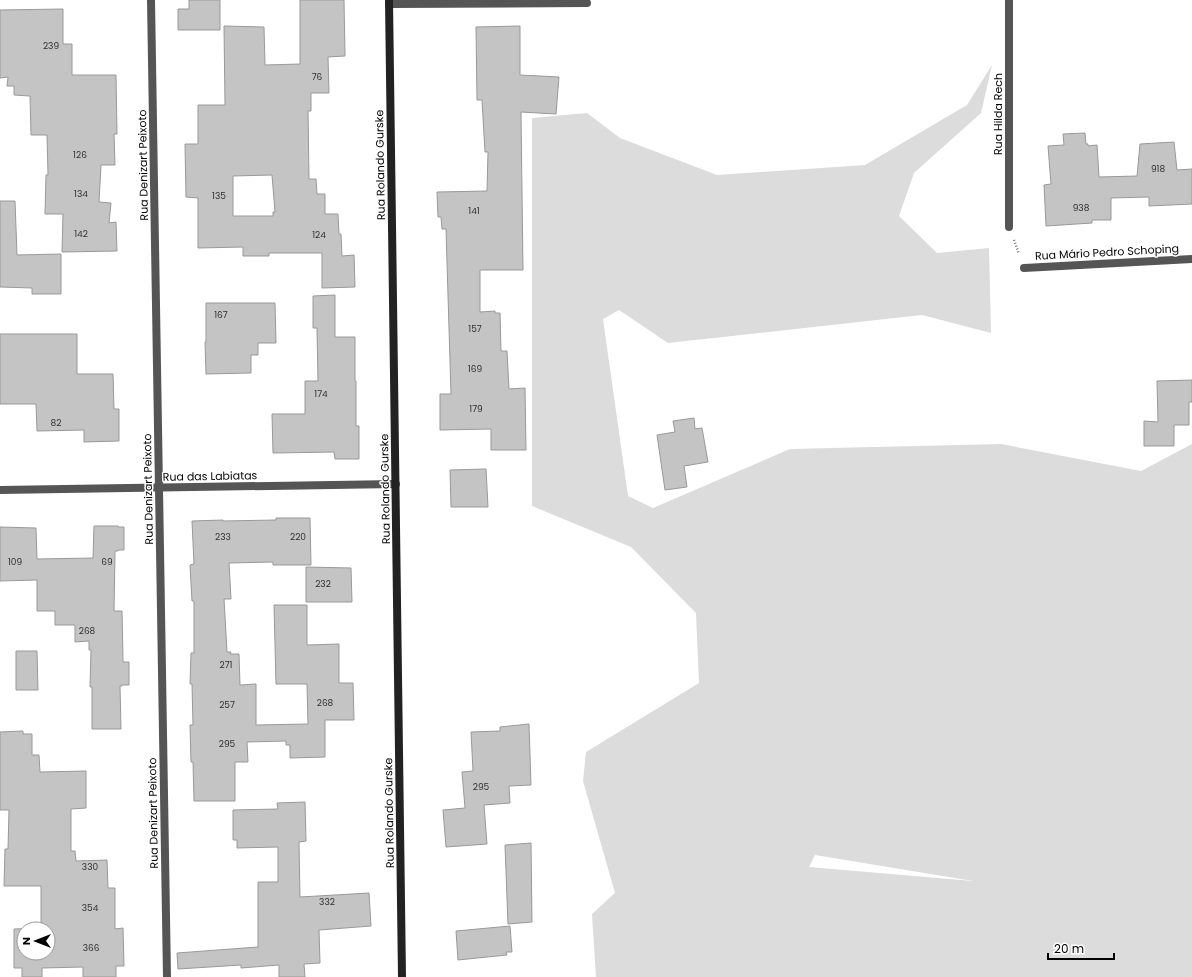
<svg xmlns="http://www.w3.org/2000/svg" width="1192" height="977" font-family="Poppins,sans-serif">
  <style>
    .green { fill: #dcdcdc; fill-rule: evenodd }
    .building { fill: #c4c4c4; stroke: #999; fill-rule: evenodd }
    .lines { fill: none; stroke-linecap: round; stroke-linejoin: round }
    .path { stroke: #777; stroke-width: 2.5; stroke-dasharray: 1 2; stroke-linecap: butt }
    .street { stroke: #555; stroke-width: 8 }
    .secondary { stroke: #222; stroke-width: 8 }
    .labels { text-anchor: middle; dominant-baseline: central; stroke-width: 3; stroke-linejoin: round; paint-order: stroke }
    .number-label { font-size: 9px; fill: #313131 }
    .street-label { font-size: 11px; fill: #000; stroke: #fff }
  </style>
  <rect width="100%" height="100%" fill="#fff"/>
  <!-- green -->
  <path class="green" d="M992,65L981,113L914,173L899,216L937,253L989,248L991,333L922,315L668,343L619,310L603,319L628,496L653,508L790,449L1001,444L1141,471L1192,444V977H596L592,914L615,893L583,781L586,752L699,683L696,613L631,547L532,506V118L587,113L620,138L717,175L865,165L967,105ZM815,855L973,881L809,867Z"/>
  <!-- building -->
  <g class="building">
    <polygon points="189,0 220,0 220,30 178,30 178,9 189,9"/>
    <path d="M300,0H344L345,56L328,57L329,93H311V111H308L309,179H316L317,194H325V214H338L339,234H341L342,256L354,255L355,287L322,288V253H269V256H243V247L198,248V198L186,197L185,144H198V105H225L224,26L264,27L265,65L300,64ZM272,175L275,212H273V216H233V176Z"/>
    <polygon points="63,9 63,44 72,44 72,75 116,75 117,134 114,134 115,165 101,165 99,202 111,203 109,223 116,222 117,251 62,252 63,214 45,214 46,175 48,175 47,135 31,135 30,96 14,95 14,86 7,86 8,77 0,78 0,10"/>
    <polygon points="520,26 520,75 559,77 556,114 521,112 523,270 480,270 480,312 495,311 495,313 500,313 501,351 507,351 509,389 525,388 526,450 491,450 491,429 440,430 440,394 451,394 446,229 442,229 441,217 438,217 437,192 487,191 488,152 485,152 482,100 477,100 476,27"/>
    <polygon points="1085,133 1086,144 1088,144 1088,146 1097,145 1099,177 1137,176 1140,144 1174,142 1177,170 1192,169 1192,204 1149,206 1149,197 1111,198 1111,220 1092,220 1092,223 1046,226 1044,185 1051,184 1048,146 1064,145 1063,134"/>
    <polygon points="0,201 15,201 17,255 61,254 61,294 32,294 32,288 0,287"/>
    <polygon points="335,295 335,337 355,337 355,381 356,381 356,426 359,426 359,459 335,459 334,452 273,453 272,414 305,414 305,381 318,381 317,328 313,328 313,296"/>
    <polygon points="206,303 275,303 276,343 258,343 258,355 251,355 251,373 206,374 205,342 206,342"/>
    <polygon points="0,334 77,334 77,374 113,374 114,409 119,409 119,441 84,442 84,430 37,431 36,404 0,404"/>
    <polygon points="1192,380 1192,402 1189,402 1189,425 1174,425 1174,446 1144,446 1144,421 1158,422 1157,381"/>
    <polygon points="694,418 695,429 702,428 708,462 684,466 687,487 665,490 657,435 675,432 673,421"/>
    <polygon points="486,469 488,507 451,507 450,470"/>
    <polygon points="276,518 310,518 311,565 273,565 273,562 229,563 231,599 224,599 227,652 231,652 230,654 239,654 240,685 256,684 256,725 308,724 307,684 276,684 274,605 307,605 307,645 339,644 339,683 353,683 354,720 325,720 325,757 290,758 290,745 286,745 286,741 247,742 248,762 235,762 235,801 194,801 193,762 191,762 190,725 193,725 192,684 190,684 191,653 194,653 194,601 192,601 190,565 194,564 192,521 223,520 223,521 276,520"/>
    <polygon points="94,526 118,526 118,527 124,527 124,550 118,550 118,551 115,551 114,611 122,611 123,660 123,662 129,662 129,685 122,685 122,686 120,686 121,729 92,729 92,687 90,687 91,650 89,650 89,641 75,642 75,625 55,625 55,611 37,611 37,580 0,581 0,527 36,528 37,559 93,558"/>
    <polygon points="306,567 351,568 352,602 306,602"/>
    <polygon points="16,651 37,651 38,690 16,690"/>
    <polygon points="529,724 531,785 509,786 510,803 484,805 487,844 446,847 443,810 465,808 462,772 473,771 471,732 500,731 500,727"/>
    <path d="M23,731V734H32V755H39L40,772L86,771V808L71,809V851H75L76,861L107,860L108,888H115V929L123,928L124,966H116V977H83V967L42,968V977H22V968H14V929L41,928V886H4L5,849H8L9,810H0V732ZM24,929H48V953H24Z"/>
    <polygon points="305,802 306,841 299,842 300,897 369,893 371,926 319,930 320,963 304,964 305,977 279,977 279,965 241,968 241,965 178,969 177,953 258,947 258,882 278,882 278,847 237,848 237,840 233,840 233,810 278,809 277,803"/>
    <polygon points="531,843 532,922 508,924 505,845"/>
    <polygon points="510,926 512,952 506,952 507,955 458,960 456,931"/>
  </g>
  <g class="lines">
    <!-- path -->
    <polyline class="path" points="1014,240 1019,254"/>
    <!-- street -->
    <g class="street">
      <polyline points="151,0 167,977"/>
      <polyline points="1009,0 1009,227"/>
      <polyline points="389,4 587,3"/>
      <polyline points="1024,268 1192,259"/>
      <polyline points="0,490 396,484"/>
    </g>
    <!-- secondary -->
    <polyline class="secondary" points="389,0 402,977"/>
  </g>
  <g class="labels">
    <!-- number labels -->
    <g class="number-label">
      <text x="51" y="46">239</text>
      <text x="317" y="77">76</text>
      <text x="80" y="155">126</text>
      <text x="1158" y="169">918</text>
      <text x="81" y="194">134</text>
      <text x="219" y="196">135</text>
      <text x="1081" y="208">938</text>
      <text x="474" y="211">141</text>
      <text x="81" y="234">142</text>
      <text x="319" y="235">124</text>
      <text x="221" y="315">167</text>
      <text x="475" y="329">157</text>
      <text x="475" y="369">169</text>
      <text x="321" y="394">174</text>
      <text x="476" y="409">179</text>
      <text x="56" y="423">82</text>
      <text x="223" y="537">233</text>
      <text x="298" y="537">220</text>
      <text x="15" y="562">109</text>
      <text x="107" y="562">69</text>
      <text x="323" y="584">232</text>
      <text x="87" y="631">268</text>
      <text x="226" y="665">271</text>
      <text x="325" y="703">268</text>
      <text x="227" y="705">257</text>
      <text x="227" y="744">295</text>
      <text x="481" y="787">295</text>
      <text x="90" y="867">330</text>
      <text x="327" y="902">332</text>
      <text x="90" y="908">354</text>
      <text x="91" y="948">366</text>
    </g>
    <!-- street labels -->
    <g class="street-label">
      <text transform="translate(998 114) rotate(-90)">Rua Hilda Rech</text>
      <text transform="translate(143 165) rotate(-91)">Rua Denizart Peixoto</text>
      <text transform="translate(380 165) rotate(-91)">Rua Rolando Gurske</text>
      <text transform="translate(1107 252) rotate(-3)">Rua Mário Pedro Schoping</text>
      <text transform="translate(210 476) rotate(-1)">Rua das Labiatas</text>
      <text transform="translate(148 489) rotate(-91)">Rua Denizart Peixoto</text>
      <text transform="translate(385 489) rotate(-91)">Rua Rolando Gurske</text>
      <text transform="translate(153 813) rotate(-91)">Rua Denizart Peixoto</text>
      <text transform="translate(389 813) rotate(-91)">Rua Rolando Gurske</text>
    </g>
  </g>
  <!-- north arrow -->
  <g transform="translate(36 941) rotate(270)"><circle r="19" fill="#ffffff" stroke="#999999"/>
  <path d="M0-3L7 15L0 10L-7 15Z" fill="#000000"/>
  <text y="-6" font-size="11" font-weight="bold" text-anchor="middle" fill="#000000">N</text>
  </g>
  <!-- scale -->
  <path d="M1048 953v6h66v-6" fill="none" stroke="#000000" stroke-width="2"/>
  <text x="1054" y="953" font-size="12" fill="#000000" stroke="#ffffff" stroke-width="3" paint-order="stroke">20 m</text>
</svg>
